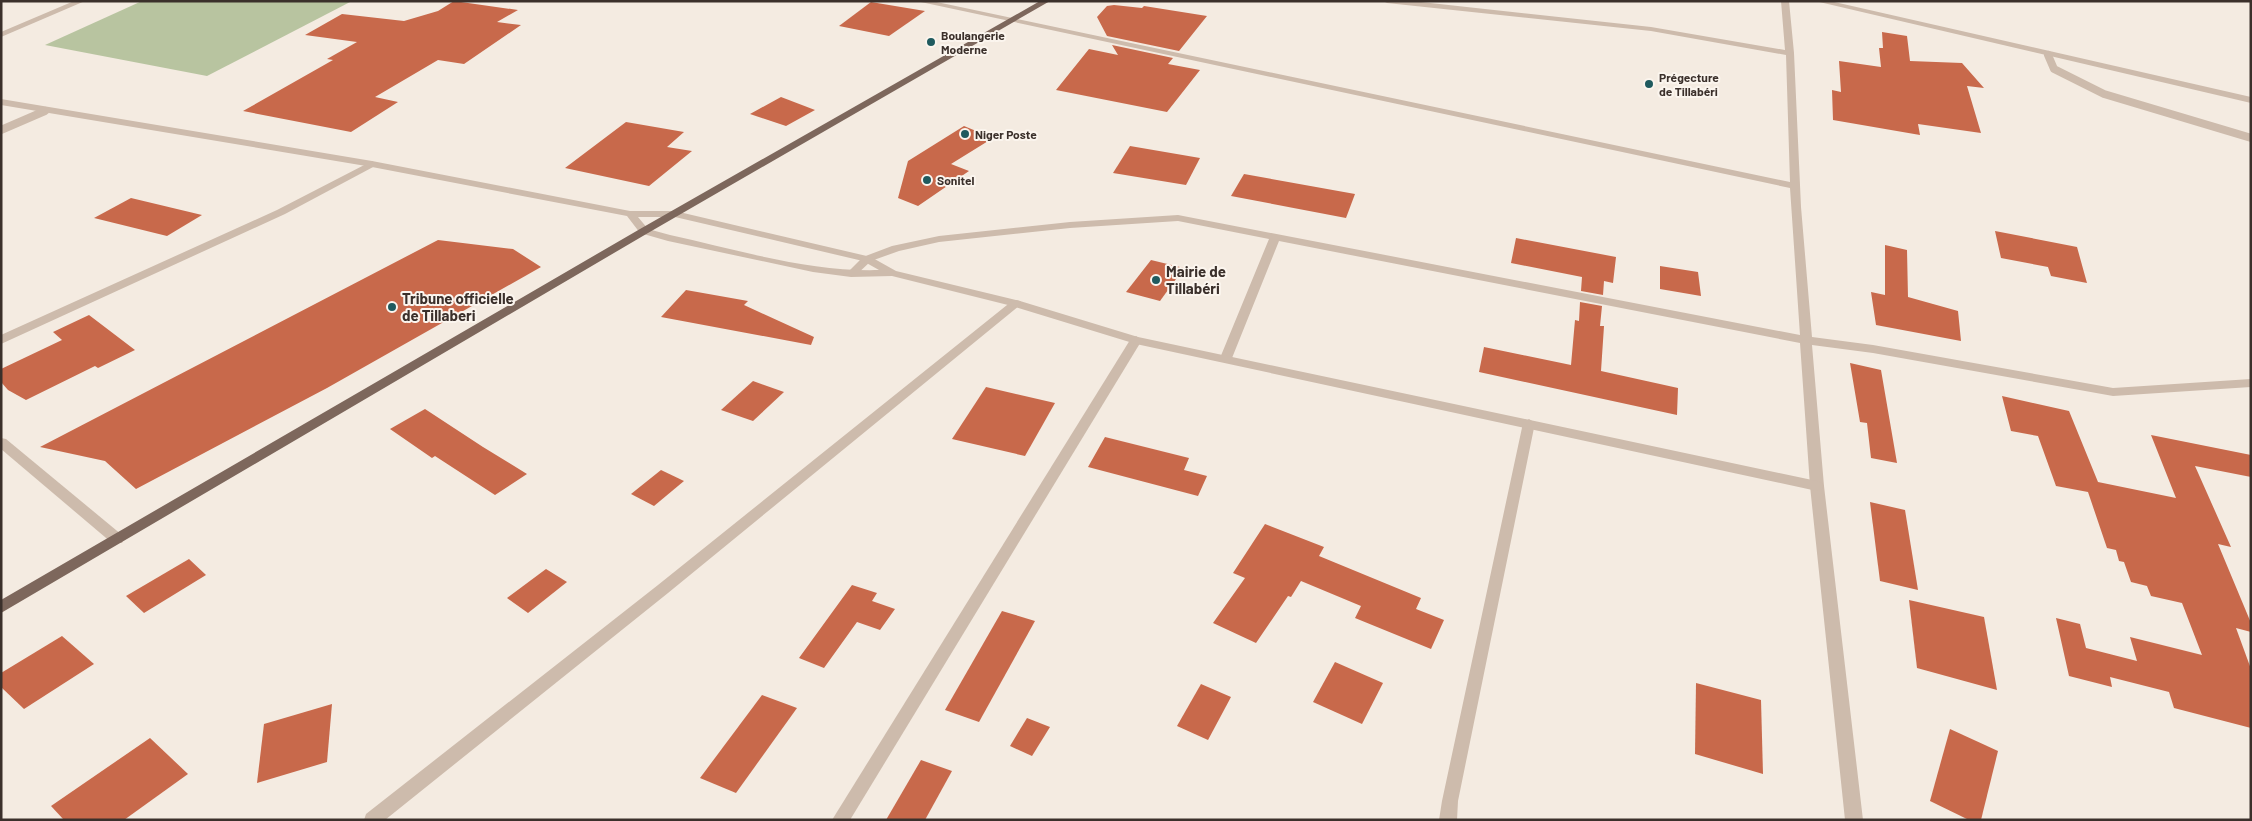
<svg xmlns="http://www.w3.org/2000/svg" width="2252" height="821" font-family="Barlow,sans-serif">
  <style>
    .green { fill: #b8c4a0 }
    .building { fill: #c8694b }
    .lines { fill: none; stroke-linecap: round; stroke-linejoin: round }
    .service { stroke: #cdbbac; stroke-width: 8 }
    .minor { fill: #cdbbac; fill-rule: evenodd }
    .tertiary { fill: #cdbbac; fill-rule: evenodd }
    .primary { fill: #7d675c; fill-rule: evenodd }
    .poi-dot { fill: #1f5a5e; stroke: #fbf5ee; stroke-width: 2 }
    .labels { text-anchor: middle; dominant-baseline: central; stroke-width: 4; stroke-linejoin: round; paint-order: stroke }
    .far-poi-label { font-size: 12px; font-weight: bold; fill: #3b302b; stroke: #fbf5ee; text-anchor: start }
    .poi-label { font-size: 15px; font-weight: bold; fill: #3b302b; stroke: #fbf5ee; text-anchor: start }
  </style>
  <rect width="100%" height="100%" fill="#f4ebe1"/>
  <!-- green -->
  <polygon class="green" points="142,1 352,1 207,76 45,45"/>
  <!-- building -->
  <g class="building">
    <polygon points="454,1 518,10 497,22 521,25 464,64 438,60 375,97 398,102 351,132 243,111 333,60 327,59 357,42 305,35 342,14 404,21 438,11"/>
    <polygon points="871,2 925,11 889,36 839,26"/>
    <polygon points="1114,5 1142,8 1144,6 1207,16 1179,51 1107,36 1097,17 1107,6"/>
    <polygon points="1882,32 1907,36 1910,61 1962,63 1984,88 1967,86 1981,133 1918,124 1920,135 1833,120 1832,90 1841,92 1839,61 1881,67 1879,48 1883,48"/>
    <polygon points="1112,45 1173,58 1168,64 1200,70 1167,112 1056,90 1089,49 1118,55"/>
    <polygon points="781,97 815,110 786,126 750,114"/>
    <polygon points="626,122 684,132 667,147 692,151 649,186 565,168"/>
    <polygon points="964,126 993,138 951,164 969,171 918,206 898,198 908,161"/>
    <polygon points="1130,146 1200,158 1186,185 1113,173"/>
    <polygon points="1244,174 1355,194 1346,218 1231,196"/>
    <polygon points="131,198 202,215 167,236 94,218"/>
    <polygon points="1995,231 2077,247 2087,283 2051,276 2048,267 2001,258"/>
    <polygon points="1516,238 1616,257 1613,283 1604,281 1603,295 1581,291 1582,277 1511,263"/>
    <polygon points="438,240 513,249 541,267 327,388 136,489 105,461 40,447"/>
    <polygon points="1885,245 1907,250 1908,297 1958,311 1961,341 1876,325 1871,292 1885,295"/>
    <polygon points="1151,260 1184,268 1160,301 1126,292"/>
    <polygon points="1660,266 1698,272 1701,296 1660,289"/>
    <polygon points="686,290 748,301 744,305 814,337 811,345 661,317"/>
    <polygon points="1580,302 1602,306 1600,326 1604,326 1601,371 1678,388 1677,415 1479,372 1484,347 1571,365 1575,320 1579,321"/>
    <polygon points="89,315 135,350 98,368 95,366 26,400 8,390 1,382 1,369 62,340 53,332"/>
    <polygon points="1850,363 1881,370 1897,463 1871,458 1867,423 1860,422"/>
    <polygon points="753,381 784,392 753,421 721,410"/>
    <polygon points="986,387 1055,403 1025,456 952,439"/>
    <polygon points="2002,396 2069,411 2098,482 2176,498 2151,435 2251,455 2251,477 2195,466 2231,547 2218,544 2251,623 2251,632 2236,628 2251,669 2251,728 2174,708 2169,692 2110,677 2112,687 2069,676 2056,618 2080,624 2086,648 2137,661 2130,637 2202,655 2182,603 2151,596 2147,586 2131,582 2124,562 2119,561 2116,550 2107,548 2088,492 2056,486 2038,436 2011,431"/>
    <polygon points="425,409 483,447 527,474 495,495 435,456 432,458 390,429"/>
    <polygon points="1105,437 1189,458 1184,470 1207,476 1198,496 1088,467"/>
    <polygon points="661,470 684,481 654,506 631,494"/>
    <polygon points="1870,502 1905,510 1918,590 1880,581"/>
    <polygon points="1265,524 1324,547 1319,556 1421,598 1416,609 1444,620 1431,649 1355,618 1361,606 1301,581 1291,597 1288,596 1256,643 1213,623 1245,578 1233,573"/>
    <polygon points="189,559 206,575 144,613 126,596"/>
    <polygon points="546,569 567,582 528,613 507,598"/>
    <polygon points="852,585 877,593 872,601 895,609 880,630 857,622 824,668 799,658"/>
    <polygon points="1909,600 1984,617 1997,690 1917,668"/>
    <polygon points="1002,611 1035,621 979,722 945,710"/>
    <polygon points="62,636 94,664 24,709 1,687 1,673"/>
    <polygon points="1335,662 1383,683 1362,724 1313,702"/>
    <polygon points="1696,683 1761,700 1763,774 1695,754"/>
    <polygon points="1201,684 1231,697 1208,740 1177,726"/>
    <polygon points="762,695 797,708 736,793 700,778"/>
    <polygon points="332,704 327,762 257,783 264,724"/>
    <polygon points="1027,718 1050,727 1032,756 1010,746"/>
    <polygon points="1950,729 1998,751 1981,820 1969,820 1930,801"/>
    <polygon points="150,738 188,774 124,820 64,820 51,806"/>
    <polygon points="921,760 952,771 925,820 886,820"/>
  </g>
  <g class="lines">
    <!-- service -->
    <g class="service">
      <polyline points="2048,55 2054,69 2104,94 2251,138"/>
      <polyline points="1,130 45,111"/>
    </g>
    <!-- minor -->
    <g class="minor">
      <polygon points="916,1 932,1 1790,182 1786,55 1651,31 1387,3 1383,1 1412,1 1651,27 1785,50 1781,1 1789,1 1794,53 1801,207 1812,337 1873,345 2113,388 2251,379 2251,387 2113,396 1873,353 1812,345 1824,486 1863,820 1845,820 1810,486 1800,343 1279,241 1232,358 1226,362 1220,358 1269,239 1178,221 1070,228 939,242 899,251 871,261 855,276 847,276 846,274 863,257 892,246 939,236 1070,222 1178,215 1800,335 1790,188"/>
      <polygon points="1815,1 1830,1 2251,97 2251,103"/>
      <polygon points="372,161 377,164 375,166 285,214 1,344 1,335 277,210"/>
      <polygon points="1016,300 1020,301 1022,303 1020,305 668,593 385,820 364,820 366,814 658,585 1012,301"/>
      <polygon points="1136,336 1142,340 850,820 832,820 1130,340"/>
      <polygon points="1529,419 1535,423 1458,801 1457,820 1439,820 1442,801 1523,423"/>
      <polygon points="1,438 6,439 122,535 124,539 122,543 112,543 1,449"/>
    </g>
    <!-- tertiary -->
    <g class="tertiary">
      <polygon points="74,1 85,1 1,37 1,32"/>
      <path d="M1,99L372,161L630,211H675L871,257L896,271L1020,301L1138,337L1817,481L1822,483L1824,486L1822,489L1817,491L1136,344L1012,306L892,276L851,277L813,272L668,241L640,233L627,216L372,167L1,105ZM638,217H675L863,261L879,270C809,272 738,250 670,235L648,229Z"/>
    </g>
    <!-- primary -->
    <polygon class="primary" points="1040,1 1050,1 648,233 1,613 1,600 640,229"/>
  </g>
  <!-- markers -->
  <g class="poi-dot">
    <circle cx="931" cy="42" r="5"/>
    <circle cx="1649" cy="84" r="5"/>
    <circle cx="965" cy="134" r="5"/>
    <circle cx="927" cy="180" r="5"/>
    <circle cx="1156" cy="280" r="5"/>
    <circle cx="392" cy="307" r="5"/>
  </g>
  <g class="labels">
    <!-- far-poi labels -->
    <g class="far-poi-label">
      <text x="941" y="35">Boulangerie<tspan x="941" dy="14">Moderne</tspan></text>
      <text x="1659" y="77">Prégecture<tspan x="1659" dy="14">de Tillabéri</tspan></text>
      <text x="975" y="134">Niger Poste</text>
      <text x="937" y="180">Sonitel</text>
    </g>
    <!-- poi labels -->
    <g class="poi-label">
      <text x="1166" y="271">Mairie de<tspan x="1166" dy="17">Tillabéri</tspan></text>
      <text x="402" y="298">Tribune officielle<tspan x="402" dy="17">de Tillaberi</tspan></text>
    </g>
  </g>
  <!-- border -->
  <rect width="2252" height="821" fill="none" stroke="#3b302b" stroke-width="5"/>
</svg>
